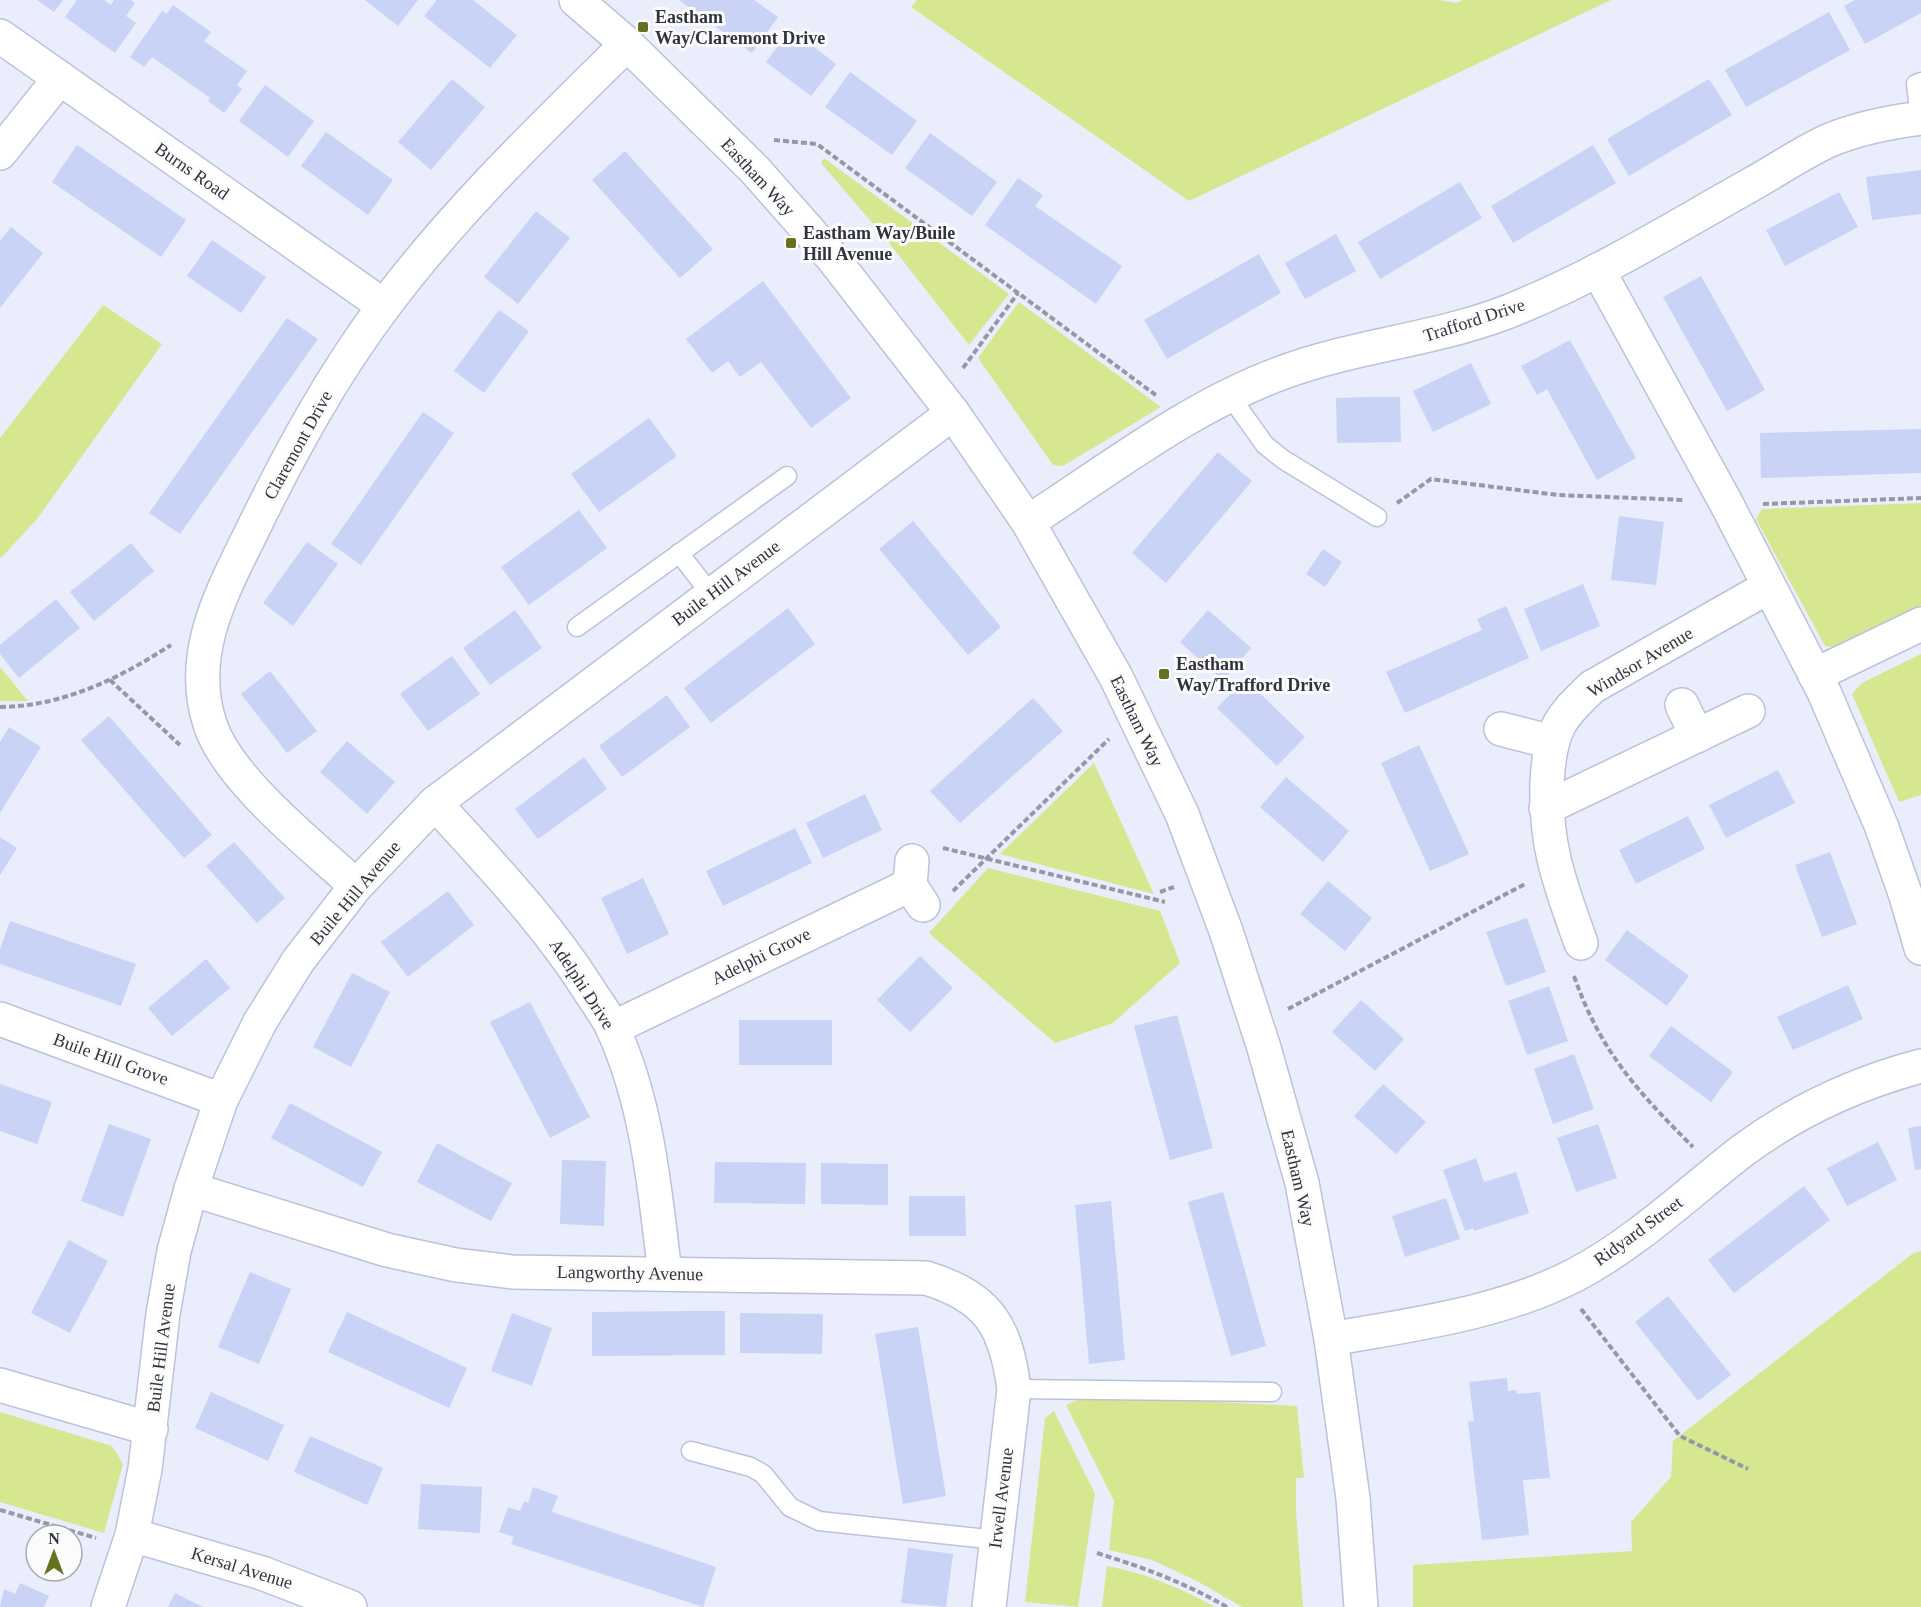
<svg xmlns="http://www.w3.org/2000/svg" width="1921" height="1607" font-family="'Times New Roman',serif">
  <style>
    .green { fill: #d7e790 }
    .building { fill: #c9d3f6 }
    .lines { fill: none; stroke-linecap: round; stroke-linejoin: round }
    .service-casing { stroke: #bcc2da; stroke-width: 21 }
    .minor-casing { stroke: #bcc2da; stroke-width: 36 }
    .tertiary-casing { stroke: #bcc2da; stroke-width: 36 }
    .path { stroke: #9599a5; stroke-width: 4; stroke-dasharray: 6 3; stroke-linecap: butt }
    .service { stroke: #fff; stroke-width: 18 }
    .minor { stroke: #fff; stroke-width: 33 }
    .tertiary { stroke: #fff; stroke-width: 33 }
    .poi-dot { fill: #65711c; stroke: #fbfbfb; stroke-width: 2 }
    .labels { text-anchor: middle; dominant-baseline: central; stroke-width: 6; stroke-linejoin: round; paint-order: stroke }
    .poi-label { font-size: 18px; font-weight: bold; fill: #31343d; stroke: #fbfbfb; text-anchor: start }
    .street-label { font-size: 18px; fill: #31343d; stroke: #fbfbfb }
  </style>
  <rect width="100%" height="100%" fill="#e9edfc"/>
  <!-- green -->
  <g class="green">
    <polygon points="917,0 1438,0 1457,3 1463,0 1611,0 1189,201 911,7"/>
    <polygon points="824,158 1009,294 969,345 886,239 821,163"/>
    <polygon points="1019,302 1161,407 1063,466 1053,465 978,358"/>
    <polygon points="103,305 162,344 37,519 0,559 0,438"/>
    <polygon points="1921,503 1921,606 1837,648 1825,646 1756,519 1762,509"/>
    <polygon points="1921,654 1921,795 1899,802 1852,694 1862,683"/>
    <polygon points="0,667 28,701 0,701"/>
    <polygon points="1094,763 1154,894 1000,854"/>
    <polygon points="988,868 1160,911 1180,963 1113,1023 1055,1043 929,933"/>
    <polygon points="1921,1251 1921,1607 1413,1607 1413,1565 1632,1551 1631,1522 1671,1477 1673,1441 1912,1254"/>
    <polygon points="1089,1395 1297,1406 1304,1478 1296,1478 1296,1511 1303,1607 1242,1607 1197,1581 1152,1560 1109,1550 1114,1501 1066,1405"/>
    <polygon points="1054,1411 1095,1494 1078,1607 1025,1602 1045,1418"/>
    <polygon points="0,1412 112,1446 123,1464 104,1533 0,1502"/>
    <path d="M1107,1566C1145,1573 1181,1588 1215,1607H1102Z"/>
  </g>
  <!-- building -->
  <g class="building">
    <polygon points="37,0 63,0 54,12"/>
    <polygon points="77,0 104,0 111,5 114,0 131,0 135,3 126,16 136,23 115,53 65,17"/>
    <polygon points="365,0 418,0 398,26"/>
    <polygon points="437,0 473,0 517,35 490,68 424,16"/>
    <polygon points="679,0 754,0 778,17 752,53"/>
    <polygon points="1855,0 1921,0 1921,13 1865,44 1844,6"/>
    <polygon points="173,5 211,32 204,41 247,71 237,85 242,89 224,113 208,101 210,98 152,57 144,67 130,57 162,11 167,14"/>
    <polygon points="1829,12 1850,50 1746,107 1725,70"/>
    <polygon points="791,29 836,64 811,96 766,62"/>
    <polygon points="850,72 917,121 892,155 825,107"/>
    <polygon points="452,79 485,107 431,170 398,142"/>
    <polygon points="1709,79 1732,115 1629,176 1607,139"/>
    <polygon points="265,85 314,121 288,157 239,121"/>
    <polygon points="326,132 393,180 368,215 301,166"/>
    <polygon points="930,133 997,182 972,216 905,168"/>
    <polygon points="77,145 186,220 161,257 52,182"/>
    <polygon points="1593,145 1616,183 1513,243 1491,206"/>
    <polygon points="625,151 713,249 680,278 592,180"/>
    <polygon points="1921,170 1921,214 1872,220 1866,177"/>
    <polygon points="1018,178 1043,195 1035,206 1122,266 1096,304 985,225"/>
    <polygon points="1460,182 1482,218 1380,279 1358,242"/>
    <polygon points="1839,192 1858,227 1785,266 1766,230"/>
    <polygon points="536,211 570,238 518,304 484,277"/>
    <polygon points="11,227 43,253 0,308 0,241"/>
    <polygon points="1336,234 1356,271 1305,299 1285,263"/>
    <polygon points="212,240 266,277 241,313 187,276"/>
    <polygon points="1259,254 1281,293 1167,359 1144,320"/>
    <polygon points="1701,276 1765,390 1727,411 1663,297"/>
    <polygon points="763,281 851,398 811,428 761,362 740,377 728,361 712,373 686,339"/>
    <polygon points="499,310 529,331 484,393 454,371"/>
    <polygon points="287,318 318,339 180,534 149,513"/>
    <polygon points="1570,340 1636,458 1597,480 1547,389 1537,395 1521,366"/>
    <polygon points="1471,363 1491,404 1433,432 1413,391"/>
    <polygon points="1368,397 1400,397 1401,442 1337,443 1336,398"/>
    <polygon points="423,412 454,433 361,565 331,544"/>
    <polygon points="649,418 677,456 599,512 571,474"/>
    <polygon points="1921,429 1921,473 1761,478 1760,433"/>
    <polygon points="1218,452 1252,481 1166,583 1132,553"/>
    <polygon points="579,510 607,548 529,605 501,567"/>
    <polygon points="1619,516 1664,522 1656,585 1611,580"/>
    <polygon points="913,521 1001,627 968,655 879,549"/>
    <polygon points="307,542 338,564 293,626 263,603"/>
    <polygon points="131,543 154,571 94,621 70,592"/>
    <polygon points="1323,549 1342,562 1325,587 1306,574"/>
    <polygon points="1583,584 1600,626 1541,651 1524,609"/>
    <polygon points="56,599 80,628 19,678 0,654 0,645"/>
    <polygon points="1506,606 1529,658 1405,713 1386,672 1482,630 1477,619"/>
    <polygon points="788,608 815,644 711,723 684,688"/>
    <polygon points="515,610 542,648 490,685 463,648"/>
    <polygon points="1208,610 1251,648 1223,681 1180,642"/>
    <polygon points="452,656 480,694 428,731 400,694"/>
    <polygon points="270,671 317,731 287,753 241,694"/>
    <polygon points="1245,679 1305,737 1277,766 1217,708"/>
    <polygon points="667,695 690,727 622,777 599,746"/>
    <polygon points="1033,698 1063,731 960,823 930,791"/>
    <polygon points="109,716 212,835 184,858 81,740"/>
    <polygon points="9,727 41,747 0,813 0,742"/>
    <polygon points="347,741 395,782 367,814 320,772"/>
    <polygon points="1419,745 1469,854 1430,871 1381,763"/>
    <polygon points="584,757 607,789 538,839 515,809"/>
    <polygon points="1778,770 1795,803 1726,838 1709,805"/>
    <polygon points="1286,777 1349,831 1323,862 1260,807"/>
    <polygon points="865,794 882,830 823,858 806,823"/>
    <polygon points="1688,816 1705,849 1636,884 1619,850"/>
    <polygon points="795,828 812,863 723,906 706,871"/>
    <polygon points="0,837 17,848 0,875"/>
    <polygon points="234,842 285,898 257,923 206,866"/>
    <polygon points="1830,852 1857,924 1822,937 1795,865"/>
    <polygon points="643,878 669,934 627,954 601,898"/>
    <polygon points="1328,881 1372,918 1345,951 1300,914"/>
    <polygon points="448,891 474,925 408,977 381,942"/>
    <polygon points="1527,918 1546,972 1506,986 1486,932"/>
    <polygon points="10,921 136,964 121,1006 0,964 0,949"/>
    <polygon points="1627,930 1689,976 1667,1006 1605,960"/>
    <polygon points="920,956 953,988 910,1032 877,1000"/>
    <polygon points="206,959 230,988 172,1036 148,1008"/>
    <polygon points="352,973 390,992 351,1067 313,1047"/>
    <polygon points="1848,985 1863,1019 1793,1050 1777,1017"/>
    <polygon points="1549,986 1568,1041 1527,1055 1508,1001"/>
    <polygon points="1361,1000 1404,1039 1375,1071 1332,1032"/>
    <polygon points="530,1002 590,1117 550,1138 490,1022"/>
    <polygon points="1177,1015 1213,1148 1170,1160 1134,1026"/>
    <rect x="739" y="1020" width="93" height="45"/>
    <polygon points="1671,1026 1733,1072 1711,1102 1649,1056"/>
    <polygon points="1574,1054 1594,1109 1553,1124 1534,1069"/>
    <polygon points="0,1084 52,1102 37,1144 0,1131"/>
    <polygon points="1383,1084 1426,1122 1396,1154 1354,1116"/>
    <polygon points="290,1103 382,1152 363,1187 271,1138"/>
    <polygon points="109,1124 151,1139 123,1217 81,1201"/>
    <polygon points="1598,1124 1617,1178 1576,1192 1557,1138"/>
    <polygon points="1921,1126 1921,1169 1915,1170 1908,1128"/>
    <polygon points="1878,1142 1897,1180 1847,1206 1827,1168"/>
    <polygon points="437,1143 512,1183 491,1221 417,1182"/>
    <polygon points="1476,1158 1484,1182 1516,1172 1529,1213 1474,1231 1473,1228 1465,1231 1443,1170"/>
    <polygon points="562,1160 606,1161 604,1226 560,1224"/>
    <polygon points="715,1162 806,1163 805,1204 714,1203"/>
    <polygon points="821,1163 888,1164 888,1205 821,1204"/>
    <polygon points="1804,1186 1830,1220 1734,1293 1708,1260"/>
    <polygon points="1223,1192 1266,1346 1231,1356 1188,1202"/>
    <polygon points="909,1196 965,1196 966,1236 909,1236"/>
    <polygon points="1446,1198 1460,1239 1405,1257 1392,1216"/>
    <polygon points="1111,1201 1125,1360 1089,1364 1075,1205"/>
    <polygon points="69,1240 108,1261 70,1333 31,1313"/>
    <polygon points="250,1272 291,1289 259,1364 218,1347"/>
    <polygon points="1668,1296 1731,1375 1698,1401 1635,1322"/>
    <polygon points="694,1311 725,1311 725,1355 592,1356 592,1312"/>
    <polygon points="347,1312 467,1368 449,1408 328,1352"/>
    <polygon points="512,1313 552,1328 532,1386 491,1371"/>
    <polygon points="740,1313 823,1314 822,1354 740,1353"/>
    <polygon points="918,1327 946,1496 903,1504 875,1334"/>
    <polygon points="1507,1378 1508,1391 1516,1390 1517,1394 1540,1392 1550,1478 1523,1480 1529,1535 1482,1540 1468,1422 1474,1421 1469,1382"/>
    <polygon points="211,1392 284,1425 268,1461 195,1428"/>
    <polygon points="310,1436 383,1468 367,1505 294,1472"/>
    <polygon points="421,1484 482,1487 480,1533 418,1529"/>
    <polygon points="533,1487 558,1496 552,1512 716,1567 703,1607 511,1544 514,1537 499,1532 508,1507 520,1511 524,1501 528,1503"/>
    <polygon points="908,1548 953,1554 946,1607 901,1603"/>
    <polygon points="20,1583 49,1596 44,1607 0,1607 4,1589 15,1594"/>
    <polygon points="175,1593 203,1607 168,1607"/>
  </g>
  <g class="lines">
    <defs>
      <g id="service">
        <polyline points="1920,118 1916,84 1921,82"/>
        <polyline points="1230,396 1265,445 1284,460 1377,517"/>
        <polyline points="679,553 711,594"/>
        <polyline points="577,627 787,476"/>
        <polyline points="1014,1389 1272,1392"/>
        <polyline points="691,1451 751,1467 763,1474 790,1507 819,1521 997,1540"/>
      </g>
      <g id="minor">
        <polyline points="0,36 384,306"/>
        <polyline points="0,153 60,78"/>
        <polyline points="1598,270 1725,501 1824,692 1881,825 1906,896 1921,948"/>
        <path d="M1028,522C1110,469 1192,405 1284,372C1363,343 1447,339 1524,305C1603,272 1677,226 1752,184C1777,170 1803,152 1830,140C1858,128 1890,122 1921,118"/>
        <polyline points="1815,675 1921,624"/>
        <polyline points="1682,705 1697,736"/>
        <polyline points="1501,729 1552,742"/>
        <path d="M435,803C489,863 546,922 589,990C597,1003 607,1015 613,1029C648,1106 655,1191 665,1274"/>
        <polyline points="1546,808 1748,711"/>
        <polyline points="912,861 910,885 923,905"/>
        <path d="M356,886C312,845 228,780 210,724C187,654 222,592 252,531C290,453 332,375 385,305C456,210 543,127 627,44"/>
        <path d="M1581,943C1560,884 1545,847 1547,783C1548,763 1550,743 1559,725C1567,710 1580,699 1592,687L1768,587"/>
        <polyline points="0,1019 221,1100"/>
        <polyline points="613,1028 910,885"/>
        <path d="M191,1189L387,1250L456,1265L512,1272L926,1278C989,1297 1006,1327 1014,1389L989,1607"/>
        <path d="M1331,1339C1414,1324 1499,1314 1575,1275C1636,1243 1688,1193 1742,1151C1796,1111 1857,1083 1921,1066"/>
        <polyline points="0,1385 151,1429"/>
        <polyline points="132,1535 262,1573 350,1607"/>
        <polyline points="108,1607 132,1535 145,1469 163,1314 174,1251 191,1189 221,1100 260,1022 298,961 356,886 435,803 953,413"/>
      </g>
      <polyline id="tertiary" points="576,0 627,44 754,169 831,256 953,413 1028,522 1116,677 1182,814 1226,931 1264,1048 1302,1183 1331,1339 1353,1498 1361,1607"/>
    </defs>
    <!-- service casing -->
    <use href="#service" class="service-casing"/>
    <!-- minor casing -->
    <use href="#minor" class="minor-casing"/>
    <!-- tertiary casing -->
    <use href="#tertiary" class="tertiary-casing"/>
    <!-- path -->
    <g class="path">
      <polyline points="774,140 817,144 1157,396"/>
      <polyline points="963,368 1018,293"/>
      <polyline points="1397,503 1431,479 1558,495 1684,500"/>
      <polyline points="1763,504 1921,498"/>
      <polyline points="110,680 180,745"/>
      <path d="M0,707C64,706 118,679 171,645"/>
      <polyline points="943,848 1165,902"/>
      <polyline points="953,891 1109,739"/>
      <polyline points="1160,892 1174,887"/>
      <path d="M1574,976C1600,1051 1638,1092 1693,1147"/>
      <polyline points="1288,1009 1525,884"/>
      <polyline points="1581,1309 1680,1436 1748,1469"/>
      <polyline points="0,1510 96,1538"/>
      <path d="M1097,1553C1145,1568 1183,1582 1227,1607"/>
    </g>
    <!-- service -->
    <use href="#service" class="service"/>
    <!-- minor -->
    <use href="#minor" class="minor"/>
    <!-- tertiary -->
    <use href="#tertiary" class="tertiary"/>
  </g>
  <!-- markers -->
  <g class="poi-dot">
    <rect x="637" y="21" width="12" height="12" rx="3"/>
    <rect x="785" y="237" width="12" height="12" rx="3"/>
    <rect x="1158" y="668" width="12" height="12" rx="3"/>
  </g>
  <g class="labels">
    <!-- poi labels -->
    <g class="poi-label">
      <text x="655" y="17">Eastham<tspan x="655" dy="21">Way/Claremont Drive</tspan></text>
      <text x="803" y="233">Eastham Way/Buile<tspan x="803" dy="21">Hill Avenue</tspan></text>
      <text x="1176" y="664">Eastham<tspan x="1176" dy="21">Way/Trafford Drive</tspan></text>
    </g>
    <!-- street labels -->
    <g class="street-label">
      <text transform="translate(192 171) rotate(35)">Burns Road</text>
      <text transform="translate(758 177) rotate(47)">Eastham Way</text>
      <text transform="translate(1474 320) rotate(-18)">Trafford Drive</text>
      <text transform="translate(298 445) rotate(-61)">Claremont Drive</text>
      <text transform="translate(726 583) rotate(-37)">Buile Hill Avenue</text>
      <text transform="translate(1640 662) rotate(-31)">Windsor Avenue</text>
      <text transform="translate(1137 721) rotate(64)">Eastham Way</text>
      <text transform="translate(355 893) rotate(-50)">Buile Hill Avenue</text>
      <text transform="translate(761 956) rotate(-26)">Adelphi Grove</text>
      <text transform="translate(582 984) rotate(57)">Adelphi Drive</text>
      <text transform="translate(111 1059) rotate(20)">Buile Hill Grove</text>
      <text transform="translate(1298 1178) rotate(77)">Eastham Way</text>
      <text transform="translate(1638 1231) rotate(-36)">Ridyard Street</text>
      <text transform="translate(630 1273) rotate(1)">Langworthy Avenue</text>
      <text transform="translate(161 1348) rotate(-83)">Buile Hill Avenue</text>
      <text transform="translate(1001 1498) rotate(-83)">Irwell Avenue</text>
      <text transform="translate(242 1568) rotate(17)">Kersal Avenue</text>
    </g>
  </g>
  <!-- north arrow -->
  <g transform="translate(54 1553)"><circle r="28" fill="#fbfbfb" stroke="#aaabaf" stroke-width="1.5"/>
  <path d="M0-4.5L10 22L0 15L-10 22Z" fill="#65711c"/>
  <text y="-9" font-size="16" font-weight="bold" text-anchor="middle" fill="#31343d">N</text>
  </g>
</svg>
